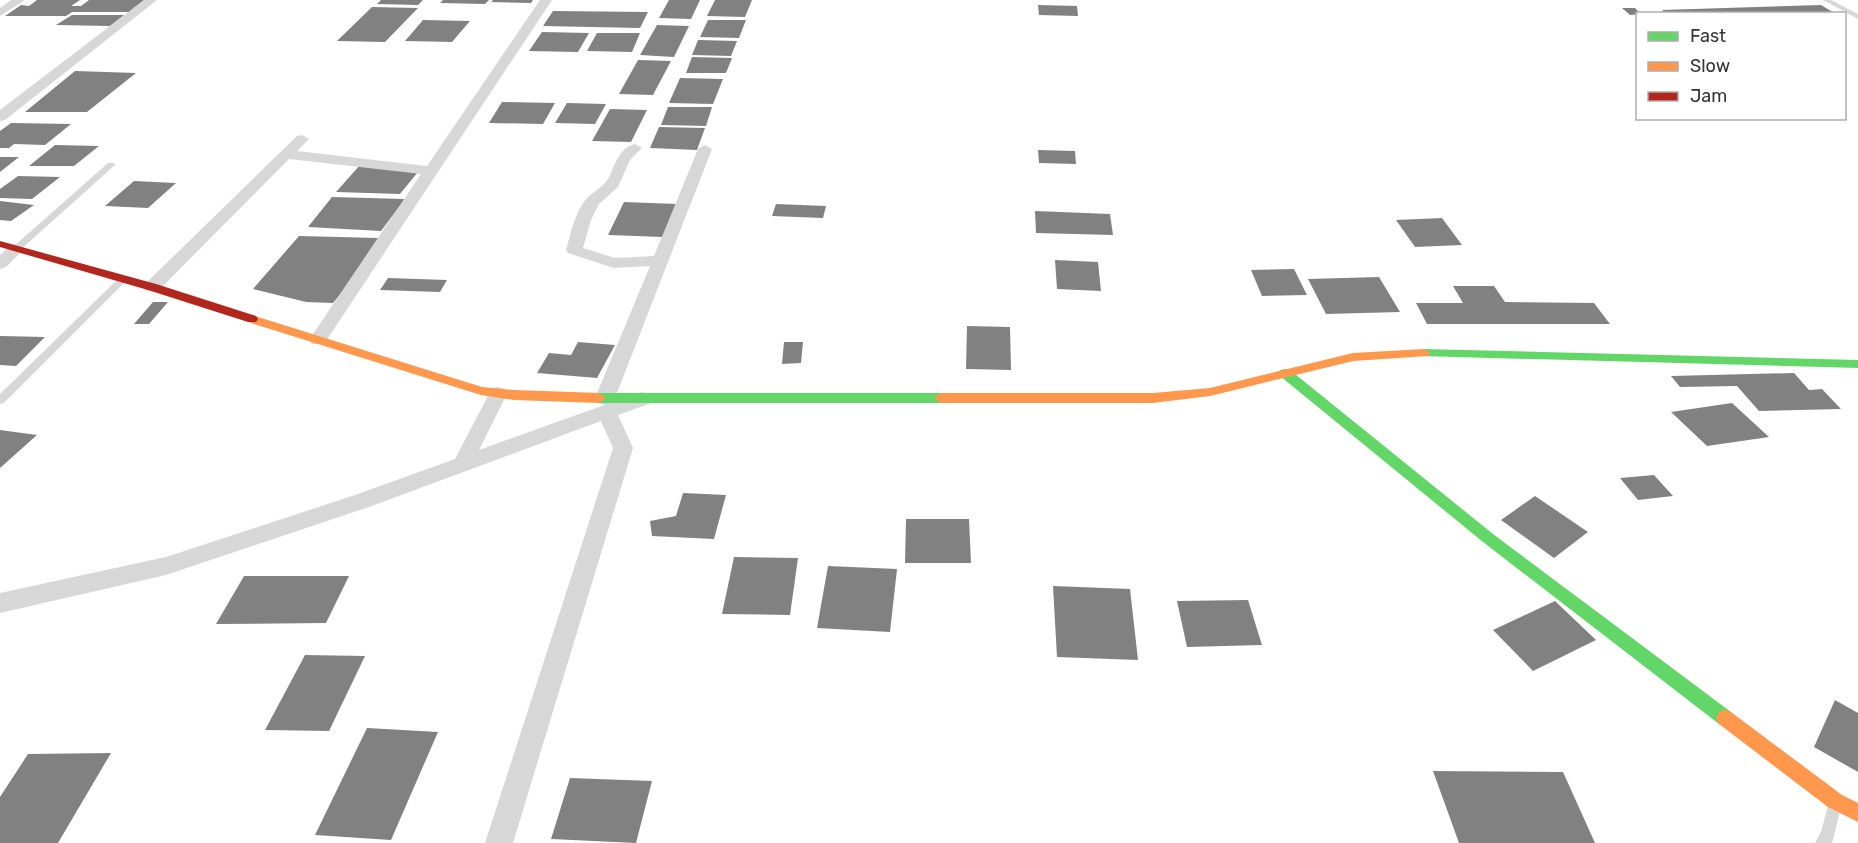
<svg xmlns="http://www.w3.org/2000/svg" width="1858" height="843" font-family="Rubik,sans-serif">
  <style>
    .building { fill: #818181 }
    .lines { fill: none; stroke-linecap: round; stroke-linejoin: round }
    .lane { fill: #d7d7d7; fill-rule: evenodd }
    .street { fill: #d7d7d7; fill-rule: evenodd }
    .fast { fill: #63d668; fill-rule: evenodd }
    .slow { fill: #ff974d; fill-rule: evenodd }
    .jam { fill: #b3261e; fill-rule: evenodd }
  </style>
  <rect width="100%" height="100%" fill="#fff"/>
  <!-- building -->
  <g class="building">
    <polygon points="37,0 80,0 71,6 81,6 89,0 144,0 129,12 72,12 66,16 5,16 21,5 29,6"/>
    <polygon points="381,0 423,0 418,5 377,4"/>
    <polygon points="443,0 489,0 485,4 440,3"/>
    <polygon points="493,0 533,0 531,3 491,2"/>
    <polygon points="669,0 700,0 691,19 659,18"/>
    <polygon points="715,0 752,0 745,17 707,16"/>
    <polygon points="1038,5 1077,6 1078,16 1039,15"/>
    <polygon points="1821,5 1836,14 1666,14 1662,10"/>
    <polygon points="372,7 418,8 385,42 337,41"/>
    <polygon points="1622,8 1635,8 1641,14 1630,15"/>
    <polygon points="553,11 648,12 640,28 543,26"/>
    <polygon points="72,15 124,15 110,26 56,25"/>
    <polygon points="423,20 470,21 452,42 405,41"/>
    <polygon points="708,20 746,20 739,38 700,37"/>
    <polygon points="657,25 689,26 674,57 640,55"/>
    <polygon points="542,32 589,33 578,52 529,51"/>
    <polygon points="597,33 640,33 632,52 587,51"/>
    <polygon points="698,40 737,41 731,56 692,55"/>
    <polygon points="692,57 732,58 726,73 686,73"/>
    <polygon points="638,60 671,61 653,95 619,94"/>
    <polygon points="75,71 136,73 87,112 25,112"/>
    <polygon points="680,78 723,79 713,104 669,103"/>
    <polygon points="502,102 555,103 543,124 489,123"/>
    <polygon points="567,103 606,104 595,124 555,123"/>
    <polygon points="668,107 712,107 706,126 661,125"/>
    <polygon points="610,109 647,110 631,142 592,141"/>
    <polygon points="11,123 71,124 45,145 14,144 9,148 0,148 0,131"/>
    <polygon points="659,127 705,128 697,150 650,148"/>
    <polygon points="55,145 99,146 74,166 29,166"/>
    <polygon points="1038,150 1075,151 1076,164 1039,163"/>
    <polygon points="0,157 19,157 0,172"/>
    <polygon points="360,165 422,167 400,194 336,192"/>
    <polygon points="18,176 60,177 32,199 0,198 0,189"/>
    <polygon points="134,181 176,183 148,208 105,206"/>
    <polygon points="332,197 405,199 381,231 308,227"/>
    <polygon points="0,201 34,205 11,221 0,220"/>
    <polygon points="624,202 677,204 663,237 608,235"/>
    <polygon points="776,204 826,206 823,218 772,216"/>
    <polygon points="1035,211 1110,214 1113,235 1036,233"/>
    <polygon points="1442,218 1462,245 1415,247 1396,220"/>
    <polygon points="299,236 378,238 363,267 333,303 306,302 253,289"/>
    <polygon points="1055,260 1098,262 1101,291 1057,289"/>
    <polygon points="1294,269 1307,295 1262,296 1251,270"/>
    <polygon points="1379,277 1400,312 1326,314 1308,279"/>
    <polygon points="388,278 447,280 440,292 380,290"/>
    <polygon points="1453,286 1494,286 1505,302 1594,303 1610,324 1427,324 1416,303 1463,303"/>
    <polygon points="153,302 168,302 149,324 134,324"/>
    <polygon points="967,326 1010,327 1011,370 966,369"/>
    <polygon points="0,336 45,337 16,366 0,365"/>
    <polygon points="578,342 615,345 597,378 537,373 549,353 571,355"/>
    <polygon points="784,342 803,342 801,363 782,364"/>
    <polygon points="1794,373 1809,390 1822,389 1841,409 1759,411 1737,386 1680,387 1671,376"/>
    <polygon points="1732,403 1769,437 1707,446 1671,412"/>
    <polygon points="0,430 37,435 0,468"/>
    <polygon points="1654,475 1673,496 1638,500 1620,478"/>
    <polygon points="683,493 726,495 714,539 652,536 650,521 676,516"/>
    <polygon points="1535,496 1588,532 1554,558 1501,520"/>
    <polygon points="906,519 969,519 971,563 905,563"/>
    <polygon points="734,557 798,558 790,615 722,614"/>
    <polygon points="828,566 897,569 890,632 817,628"/>
    <polygon points="244,576 349,576 326,623 216,624"/>
    <polygon points="1053,586 1130,589 1138,660 1057,657"/>
    <polygon points="1248,600 1262,645 1187,647 1177,601"/>
    <polygon points="1555,601 1596,640 1533,671 1493,630"/>
    <polygon points="305,655 365,656 329,731 265,730"/>
    <polygon points="1835,700 1858,713 1858,772 1814,747"/>
    <polygon points="367,728 438,732 391,840 315,835"/>
    <polygon points="111,753 58,843 0,843 0,797 28,754"/>
    <polygon points="1433,771 1563,772 1595,843 1459,843"/>
    <polygon points="570,778 652,781 636,843 551,839"/>
  </g>
  <g class="lines">
    <!-- lane -->
    <g class="lane">
      <polygon points="1823,0 1831,0 1858,14 1858,19"/>
      <polygon points="108,163 114,163 115,165 19,251 13,251 13,247"/>
      <polygon points="123,276 126,277 128,279 4,403 0,404 0,394 120,277"/>
      <polygon points="1834,800 1839,802 1841,807 1833,840 1831,843 1815,843 1821,832 1829,802"/>
    </g>
    <!-- street -->
    <g class="street">
      <polygon points="11,0 25,0 0,16 0,8"/>
      <polygon points="144,0 157,0 5,120 0,121 0,110"/>
      <polygon points="540,0 552,0 324,344 312,344 309,340 421,174 289,159 158,291 146,291 144,287 146,283 297,136 302,135 309,139 297,151 427,166"/>
      <path d="M635,144L642,148L630,160L618,187L599,204L591,220L583,248L615,258L654,256L698,149L705,145L712,149L615,398L612,403L605,405L598,403L595,398L650,266L614,268L568,253L566,250C571,233 575,211 587,198C593,192 603,187 608,179C615,166 618,148 635,144Z"/>
      <polygon points="16,244 24,249 6,267 0,269 0,255 10,246"/>
      <polygon points="498,387 505,389 507,394 479,450 635,394 642,392 649,394 652,399 649,404 618,415 633,448 513,843 485,843 613,448 601,421 369,507 166,575 0,613 0,593 166,557 355,495 455,459 489,394 491,389"/>
    </g>
    <!-- fast -->
    <g class="fast">
      <polygon points="1424,349 1858,360 1858,368 1420,356 1418,353"/>
      <polygon points="1285,369 1290,370 1493,534 1731,712 1734,718 1731,724 1725,726 1719,724 1483,542 1280,376 1279,373 1280,370"/>
      <polygon points="599,393 941,393 948,398 941,403 599,403 592,398"/>
    </g>
    <!-- slow -->
    <g class="slow">
      <polygon points="252,315 482,387 514,390 599,393 606,398 599,403 514,400 481,395 248,322 246,319"/>
      <polygon points="1424,349 1430,353 1428,356 1353,361 1210,396 1153,403 941,403 934,398 941,393 1153,393 1210,388 1353,353"/>
      <polygon points="1725,710 1731,712 1842,795 1858,803 1858,822 1828,807 1719,724 1716,718 1719,712"/>
    </g>
    <!-- jam -->
    <polygon class="jam" points="0,241 156,284 256,316 258,319 256,322 248,322 148,290 0,247"/>
  </g>
  <!-- legend -->
  <rect x="1636" y="12" width="210" height="108" fill="#ffffff" stroke="#adadad" stroke-width="1.5"/>
  <rect x="1648" y="32" width="30" height="9" fill="#63d668" stroke="#adadad" stroke-width="1.5"/>
  <text x="1690" y="42" font-size="18" fill="#333333">Fast</text>
  <rect x="1648" y="62" width="30" height="9" fill="#ff974d" stroke="#adadad" stroke-width="1.5"/>
  <text x="1690" y="72" font-size="18" fill="#333333">Slow</text>
  <rect x="1648" y="92" width="30" height="9" fill="#b3261e" stroke="#adadad" stroke-width="1.5"/>
  <text x="1690" y="102" font-size="18" fill="#333333">Jam</text>
</svg>
